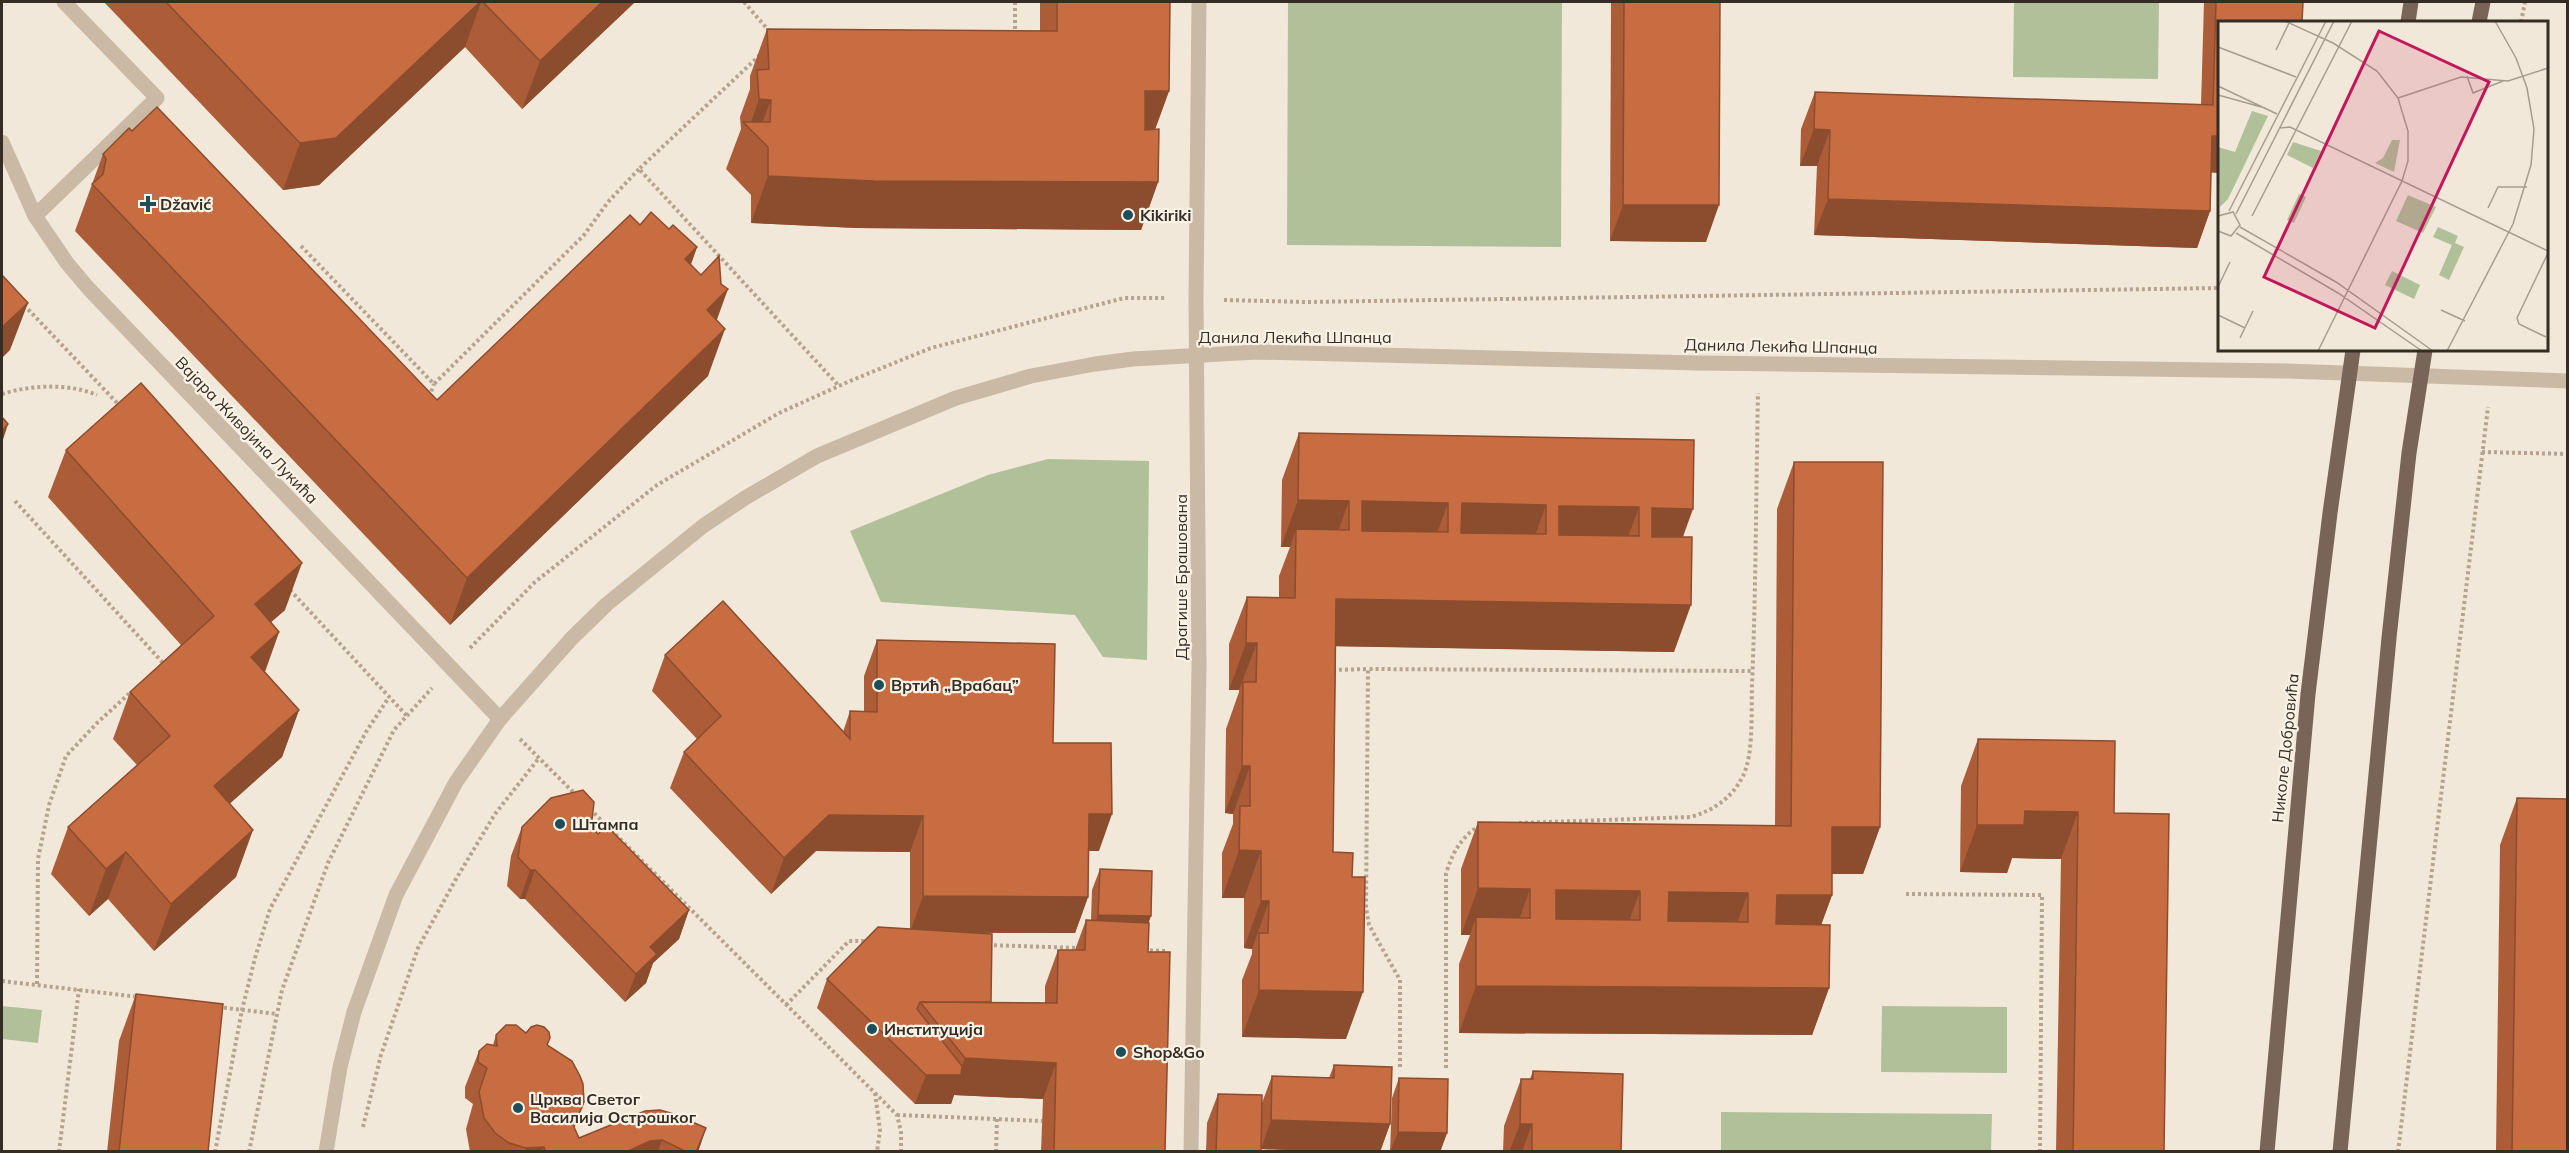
<svg xmlns="http://www.w3.org/2000/svg" width="2569" height="1153" font-family="Mulish,sans-serif">
  <style>
    .green { fill: #b0c199 }
    .lines { fill: none; stroke-linecap: round; stroke-linejoin: round }
    .path { stroke: #b6a38f; stroke-width: 4; stroke-dasharray: 3 3; stroke-linecap: butt }
    .lane { stroke: #cab9a5; stroke-width: 15 }
    .street { stroke: #cab9a5; stroke-width: 15 }
    .primary { stroke: #786557; stroke-width: 15 }
    .wall { fill: #ac5d38 }
    .shaded-wall { fill: #8c4c2e }
    .building { fill: #c86c41; stroke: #8c4c2e; stroke-width: 1.5; fill-rule: evenodd }
    .poi-dot { fill: #1c4f57; stroke: #f9f2e5; stroke-width: 2 }
    .labels { text-anchor: middle; dominant-baseline: central; stroke-width: 4.5; stroke-linejoin: round; paint-order: stroke }
    .poi-label { font-size: 16px; font-weight: bold; fill: #352c26; stroke: #f9f2e5; text-anchor: start }
    .street-label { font-size: 16px; fill: #352c26; stroke: #f9f2e5 }
    .inset-road { fill: none; stroke: #a69d91; stroke-width: 1.5 }
    .view { fill: #c2185b; fill-opacity: 0.15; stroke: #c2185b; stroke-width: 3 }
    .inset-edge { fill: none; stroke: #352c26; stroke-width: 3 }
  </style>
  <rect width="100%" height="100%" fill="#f2e8d9"/>
  <!-- green -->
  <g class="green">
    <polygon points="1288,2 1562,2 1561,247 1287,245"/>
    <polygon points="2014,2 2159,2 2158,79 2013,77"/>
    <polygon points="1048,459 1149,461 1147,660 1103,657 1075,615 881,602 850,531 988,475"/>
    <polygon points="2,1006 42,1010 38,1043 2,1039"/>
    <polygon points="1882,1006 2007,1007 2007,1073 1881,1072"/>
    <polygon points="1721,1112 1992,1114 1991,1151 1721,1151"/>
  </g>
  <g class="lines">
    <!-- path -->
    <g class="path">
      <polyline points="744,2 770,32"/>
      <polyline points="1015,2 1015,34"/>
      <polyline points="2521,22 2525,2"/>
      <polyline points="760,55 639,169 839,386"/>
      <polyline points="301,246 434,384 584,235 608,202 639,169"/>
      <polyline points="1224,300 1307,302 2220,288"/>
      <polyline points="24,305 120,406"/>
      <path d="M2,394C31,385 68,383 97,395"/>
      <polyline points="429,397 434,384"/>
      <polyline points="2482,452 2568,454"/>
      <polyline points="15,501 164,664 162,665"/>
      <polyline points="290,590 407,716"/>
      <polyline points="470,648 535,582 657,485 779,413 850,381 931,348 1124,298 1166,298"/>
      <polyline points="1333,670 1368,669"/>
      <polyline points="520,739 576,795"/>
      <polyline points="590,809 897,1115 901,1132 901,1152"/>
      <path d="M1519,823L1691,817C1714,810 1731,799 1743,776C1754,753 1751,712 1752,686C1756,588 1756,491 1758,393"/>
      <polyline points="1906,894 2042,895 2040,1152"/>
      <polyline points="988,945 1079,948"/>
      <polyline points="1144,950 1166,951"/>
      <polyline points="2,981 139,997"/>
      <polyline points="37,984 38,859 49,805 66,756 98,722 131,692"/>
      <polyline points="786,1005 849,941 870,941"/>
      <polyline points="218,1007 277,1014"/>
      <polyline points="1400,1067 1400,980 1369,925 1366,908 1368,669 1752,671"/>
      <path d="M1446,1068V874C1452,854 1460,838 1479,826"/>
      <polyline points="875,1093 880,1130 877,1152"/>
      <polyline points="897,1115 1042,1121"/>
      <polyline points="363,1127 381,1055 418,948 456,879 495,814 539,758"/>
      <polyline points="59,1152 79,989"/>
      <polyline points="215,1152 242,1010 255,958 270,909 366,732 389,697"/>
      <polyline points="249,1152 282,990 328,863 394,730 432,688"/>
      <polyline points="996,1152 997,1119"/>
      <polyline points="2398,1152 2488,407"/>
    </g>
    <!-- lane -->
    <polyline class="lane" points="35,216 157,98 64,2"/>
    <!-- street -->
    <g class="street">
      <polyline points="2,142 35,216 67,263 89,289 500,719"/>
      <polyline points="326,1152 340,1067 354,1012 396,895 456,782 500,719 572,638 607,604 703,526 745,498 817,456 956,398 1031,376 1095,364 1133,359 1257,352 1698,363 2287,371 2568,381"/>
      <polyline points="1191,1152 1199,668 1196,299 1199,2"/>
    </g>
    <!-- primary -->
    <g class="primary">
      <polyline points="2408,22 2411,2"/>
      <polyline points="2479,22 2483,2"/>
      <polyline points="2267,1152 2308,694 2330,513 2353,350"/>
      <polyline points="2340,1152 2389,638 2409,453 2425,350"/>
    </g>
  </g>
  <!-- wall -->
  <g class="wall">
    <polygon points="104,2 635,2 522,109 465,47 319,185 283,190"/>
    <polygon points="1040,2 1170,2 1169,91 1155,129 1158,182 1141,230 857,228 751,223 751,195 726,169 741,129 740,117 750,89 750,76 767,29 1040,31"/>
    <polygon points="1611,2 1720,2 1706,242 1610,241"/>
    <polygon points="2204,2 2303,2 2211,172 2210,211 2197,248 1814,235 1817,166 1800,166 1801,129 1815,92 2201,105"/>
    <polygon points="103,154 437,400 640,225 669,229 697,247 691,264 717,320 708,376 450,625 75,231"/>
    <polygon points="1299,433 1694,440 1683,537 1674,652 1336,646 1333,852 1346,1039 1242,1037 1242,980 1252,954 1252,949 1244,948 1244,898 1222,898 1222,853 1233,824 1233,814 1225,813 1226,729 1239,692 1239,690 1229,690 1229,644 1247,597 1279,598 1279,576 1290,547 1281,547 1282,480"/>
    <polygon points="66,450 285,610 271,622 279,632 265,672 299,710 282,757 230,803 236,877 154,951 108,899 89,916 51,874 68,827 137,765 113,739 130,692 181,645 48,497"/>
    <polygon points="1794,462 1880,827 1863,874 1832,874 1832,895 1821,925 1829,988 1812,1035 1459,1033 1459,964 1470,935 1461,935 1461,869 1478,822 1775,826 1777,509"/>
    <polygon points="877,640 1053,743 1099,851 1088,851 1088,897 1075,933 972,933 991,1002 1045,1003 1045,986 1058,950 1075,950 1086,920 1091,920 1092,890 1100,869 1149,923 1148,952 1165,1152 1041,1152 1043,1099 954,1095 951,1104 915,1104 817,1008 827,979 910,929 910,852 816,851 771,894 670,788 684,752 697,739 652,691 665,655 843,732 850,711 864,711 864,676"/>
    <polygon points="1978,739 2114,813 2164,1152 2056,1152 2061,859 2012,858 2007,873 1960,872 1961,786"/>
    <polygon points="2517,798 2568,1152 2496,1152 2500,845"/>
    <polygon points="590,825 598,834 689,910 679,939 653,963 646,983 625,1002 525,899 520,899 507,886 511,856 522,827"/>
    <polygon points="136,994 208,1152 107,1152 119,1041"/>
    <polygon points="526,1033 548,1045 584,1102 574,1128 579,1138 706,1128 698,1152 470,1152 466,1129 473,1104 465,1098 465,1087 479,1051 493,1045 496,1035"/>
    <polygon points="1334,1065 1390,1124 1380,1152 1335,1152 1261,1149 1261,1152 1206,1152 1207,1123 1218,1094 1262,1103 1272,1076 1329,1078"/>
    <polygon points="1533,1071 1621,1152 1503,1152 1504,1126 1521,1079 1530,1079"/>
    <polygon points="1399,1078 1447,1133 1440,1152 1390,1152 1392,1098"/>
  </g>
  <!-- shaded-wall -->
  <g class="shaded-wall">
    <polygon points="480,2 481,2 465,47 319,185 283,190 300,143"/>
    <polygon points="602,2 635,2 522,109 540,61"/>
    <polygon points="1145,91 1169,91 1152,138 1128,138"/>
    <polygon points="759,99 771,100 757,136 749,128"/>
    <polygon points="1814,129 1830,130 1817,166 1800,166"/>
    <polygon points="2212,136 2220,136 2220,173 2199,172"/>
    <polygon points="768,176 1158,182 1141,230 857,228 751,223"/>
    <polygon points="1828,199 2210,211 2197,248 1814,235"/>
    <polygon points="1623,205 1719,205 1706,242 1610,241"/>
    <polygon points="697,247 680,295 685,259"/>
    <polygon points="728,289 711,336 707,310"/>
    <polygon points="28,303 10,350 2,358 2,327"/>
    <polygon points="725,329 708,376 450,625 467,578"/>
    <polygon points="8,424 2,443 2,431"/>
    <polygon points="1298,500 1349,501 1332,548 1296,529 1290,547 1281,547"/>
    <polygon points="1362,501 1448,503 1431,550 1345,548"/>
    <polygon points="1462,503 1546,505 1529,552 1445,550"/>
    <polygon points="1559,506 1639,507 1622,554 1542,553"/>
    <polygon points="1652,508 1693,509 1676,556 1635,555"/>
    <polygon points="302,563 285,610 238,651 255,604"/>
    <polygon points="1336,599 1691,605 1674,652 1319,646"/>
    <polygon points="279,632 262,679 251,657"/>
    <polygon points="1246,643 1257,643 1239,690 1229,690"/>
    <polygon points="299,710 282,757 197,833 214,786"/>
    <polygon points="1242,766 1250,766 1233,814 1225,813"/>
    <polygon points="2025,811 2078,812 2061,859 2012,858 2007,873 1960,872 1977,825"/>
    <polygon points="1089,814 1112,814 1099,851 1075,850"/>
    <polygon points="829,815 923,816 910,852 816,851 771,894 784,858"/>
    <polygon points="1832,827 1880,827 1863,874 1815,874"/>
    <polygon points="253,830 236,877 154,951 171,904"/>
    <polygon points="1239,850 1261,851 1244,898 1222,898"/>
    <polygon points="126,852 108,899 89,916 106,869"/>
    <polygon points="530,870 535,870 525,899 520,899"/>
    <polygon points="1478,888 1530,889 1513,936 1476,917 1470,935 1461,935"/>
    <polygon points="1556,890 1640,891 1623,938 1539,937"/>
    <polygon points="1669,892 1748,893 1731,940 1651,939"/>
    <polygon points="1777,895 1832,895 1815,942 1759,942"/>
    <polygon points="923,896 1088,897 1075,933 910,932"/>
    <polygon points="1261,901 1269,901 1252,949 1244,948"/>
    <polygon points="689,910 679,939 653,963 646,983 625,1002 636,974 650,947"/>
    <polygon points="1098,915 1151,916 1144,936 1091,935"/>
    <polygon points="1476,986 1829,988 1812,1035 1459,1033"/>
    <polygon points="1259,990 1363,992 1346,1039 1242,1037"/>
    <polygon points="965,1058 1056,1063 1043,1099 954,1095 951,1104 915,1104 926,1075 958,1075"/>
    <polygon points="1271,1120 1390,1124 1380,1152 1335,1152 1261,1149"/>
    <polygon points="1520,1124 1532,1124 1522,1152 1509,1152"/>
    <polygon points="706,1128 698,1152 696,1152"/>
    <polygon points="1398,1132 1447,1133 1440,1152 1390,1152"/>
    <polygon points="662,1140 658,1152 626,1152 650,1141"/>
    <polygon points="544,1147 542,1152 525,1152 526,1148"/>
  </g>
  <!-- building -->
  <g class="building">
    <polygon points="166,2 480,2 336,138 300,143"/>
    <polygon points="483,2 602,2 540,61"/>
    <polygon points="1057,2 1170,2 1169,91 1145,91 1145,130 1159,129 1158,182 874,181 768,176 768,147 743,122 770,122 771,100 759,99 757,70 769,69 767,29 1057,31"/>
    <polygon points="1624,2 1720,2 1719,205 1623,205"/>
    <polygon points="2216,2 2303,2 2302,22 2220,22 2220,136 2212,136 2210,211 1828,199 1830,130 1814,129 1815,92 2213,105"/>
    <polygon points="157,107 437,400 630,215 640,225 651,212 669,229 673,225 697,247 685,259 701,275 719,256 721,284 728,289 707,310 725,329 467,578 92,184 103,174 106,159 103,154 129,128 132,131"/>
    <polygon points="2,275 28,303 2,327"/>
    <polygon points="141,383 302,563 255,604 279,632 251,657 299,710 214,786 253,830 171,904 126,852 106,869 68,827 170,736 130,692 214,616 66,450"/>
    <polygon points="2,417 8,424 2,431"/>
    <path d="M1299,433L1694,440L1693,509L1652,508V537H1692L1691,605L1336,599L1333,852L1353,853L1352,877H1365L1363,992L1259,990V933H1268L1269,901H1261V851L1239,850L1240,806H1250V766H1242L1243,682H1256L1257,643H1246L1247,597L1295,598L1296,529L1349,530V501L1298,500ZM1362,501L1448,503V532L1362,531ZM1462,503L1546,505V534L1461,533ZM1559,506L1639,507V536L1559,535Z"/>
    <path d="M1794,462H1883L1880,827H1832V895H1777L1776,924L1830,925L1829,988L1476,986V917L1530,918V889L1478,888V822L1791,826ZM1556,890L1640,891V920L1556,919ZM1669,892L1748,893V922L1668,921Z"/>
    <polygon points="723,601 850,739 850,711 877,712 877,640 1055,644 1053,743 1111,743 1112,814 1089,814 1088,897 923,896 923,816 829,815 784,858 684,752 721,716 665,655"/>
    <polygon points="1978,739 2115,741 2114,813 2169,814 2164,1152 2073,1152 2078,812 2025,811 2024,825 1977,825"/>
    <polygon points="583,790 594,802 592,820 589,824 598,834 607,826 689,910 650,947 657,954 636,974 535,870 530,870 518,857 522,827 551,798"/>
    <polygon points="2517,798 2568,799 2568,1152 2512,1152"/>
    <polygon points="1100,869 1152,871 1151,916 1098,915"/>
    <polygon points="1086,920 1149,923 1148,952 1170,952 1165,1152 1054,1152 1056,1063 965,1058 920,1002 1057,1003 1058,950 1085,950"/>
    <polygon points="878,927 992,934 991,1002 920,1002 917,1009 962,1066 961,1075 926,1075 827,979"/>
    <polygon points="136,994 223,1004 208,1152 119,1152"/>
    <polygon points="506,1025 516,1025 526,1033 531,1027 537,1025 544,1027 549,1032 550,1038 547,1045 572,1061 580,1076 583,1084 584,1102 574,1127 579,1138 645,1111 660,1110 674,1114 706,1128 696,1152 687,1152 662,1140 650,1141 626,1152 546,1152 544,1147 526,1148 509,1143 495,1133 484,1118 479,1092 487,1068 478,1062 479,1051 487,1044 497,1046 496,1035"/>
    <polygon points="1334,1065 1392,1067 1390,1124 1271,1120 1272,1076 1334,1078"/>
    <polygon points="1533,1071 1623,1074 1621,1152 1532,1152 1532,1124 1520,1124 1521,1079 1533,1079"/>
    <polygon points="1399,1078 1448,1079 1447,1133 1398,1132"/>
    <polygon points="1218,1094 1262,1095 1261,1152 1216,1152"/>
  </g>
  <!-- markers -->
  <g class="poi-dot">
    <path d="M145 195h6v6h6v6h-6v6h-6v-6h-6v-6h6z"/>
    <circle cx="1128" cy="215" r="6"/>
    <circle cx="879" cy="685" r="6"/>
    <circle cx="560" cy="824" r="6"/>
    <circle cx="872" cy="1029" r="6"/>
    <circle cx="1121" cy="1052" r="6"/>
    <circle cx="518" cy="1108" r="6"/>
  </g>
  <g class="labels">
    <!-- poi labels -->
    <g class="poi-label">
      <text x="160" y="204">Džavić</text>
      <text x="1140" y="215">Kikiriki</text>
      <text x="891" y="685">Вртић „Врабац”</text>
      <text x="572" y="824">Штампа</text>
      <text x="884" y="1029">Институција</text>
      <text x="1133" y="1052">Shop&amp;Go</text>
      <text x="530" y="1099">Црква Светог<tspan x="530" dy="18">Василија Острошког</tspan></text>
    </g>
    <!-- street labels -->
    <g class="street-label">
      <text x="1295" y="337">Данила Лекића Шпанца</text>
      <text transform="translate(1781 346) rotate(1)">Данила Лекића Шпанца</text>
      <text transform="translate(247 430) rotate(46)">Вајара Живојина Лукића</text>
      <text transform="translate(1181 577) rotate(-90)">Драгише Брашована</text>
      <text transform="translate(2285 748) rotate(-84)">Николе Добровића</text>
    </g>
  </g>
  <!-- overview -->
  <g transform="translate(2218 21)">
    <rect width="330" height="330" fill="#f2e8d9"/>
    <path d="M34,90L50,95L10,178L2,186L0,126L17,131ZM174,119H182L176,151L157,142L165,137ZM75,121L103,130L95,147L69,134ZM81,173L88,176L76,202L69,199ZM190,174L218,186L205,212L178,200ZM220,206L240,215L237,222L246,226L231,259L221,254L234,224L215,216ZM174,250L202,264L196,278L167,264Z" fill="#b0c199"/>
    <path class="inset-road" d="M67,0L115,22L159,50L180,77L190,110V140L184,160L100,330M0,26L78,56M58,29L71,2M249,55L255,72L285,60M0,65L59,93M0,74L47,87M180,77L243,56L290,60L330,47M61,107L72,106L330,230M270,187L280,166H309M11,190L108,0M18,193L116,0M0,195L15,191L22,204L13,215L0,210M34,195L134,0M22,206L118,261L215,330M18,212L120,272L204,330M0,266L12,241M223,289L247,300M0,294L27,307M328,316L301,303L299,297L330,232M22,317L35,290M229,330L295,203L313,144L316,108L309,67L298,37L277,0"/>
    <path class="view" d="M161,10L271,61L157,307L46,256Z"/>
    <rect width="330" height="330" class="inset-edge"/>
  </g>
  <!-- border -->
  <rect width="2569" height="1153" fill="none" stroke="#352c26" stroke-width="6"/>
</svg>
